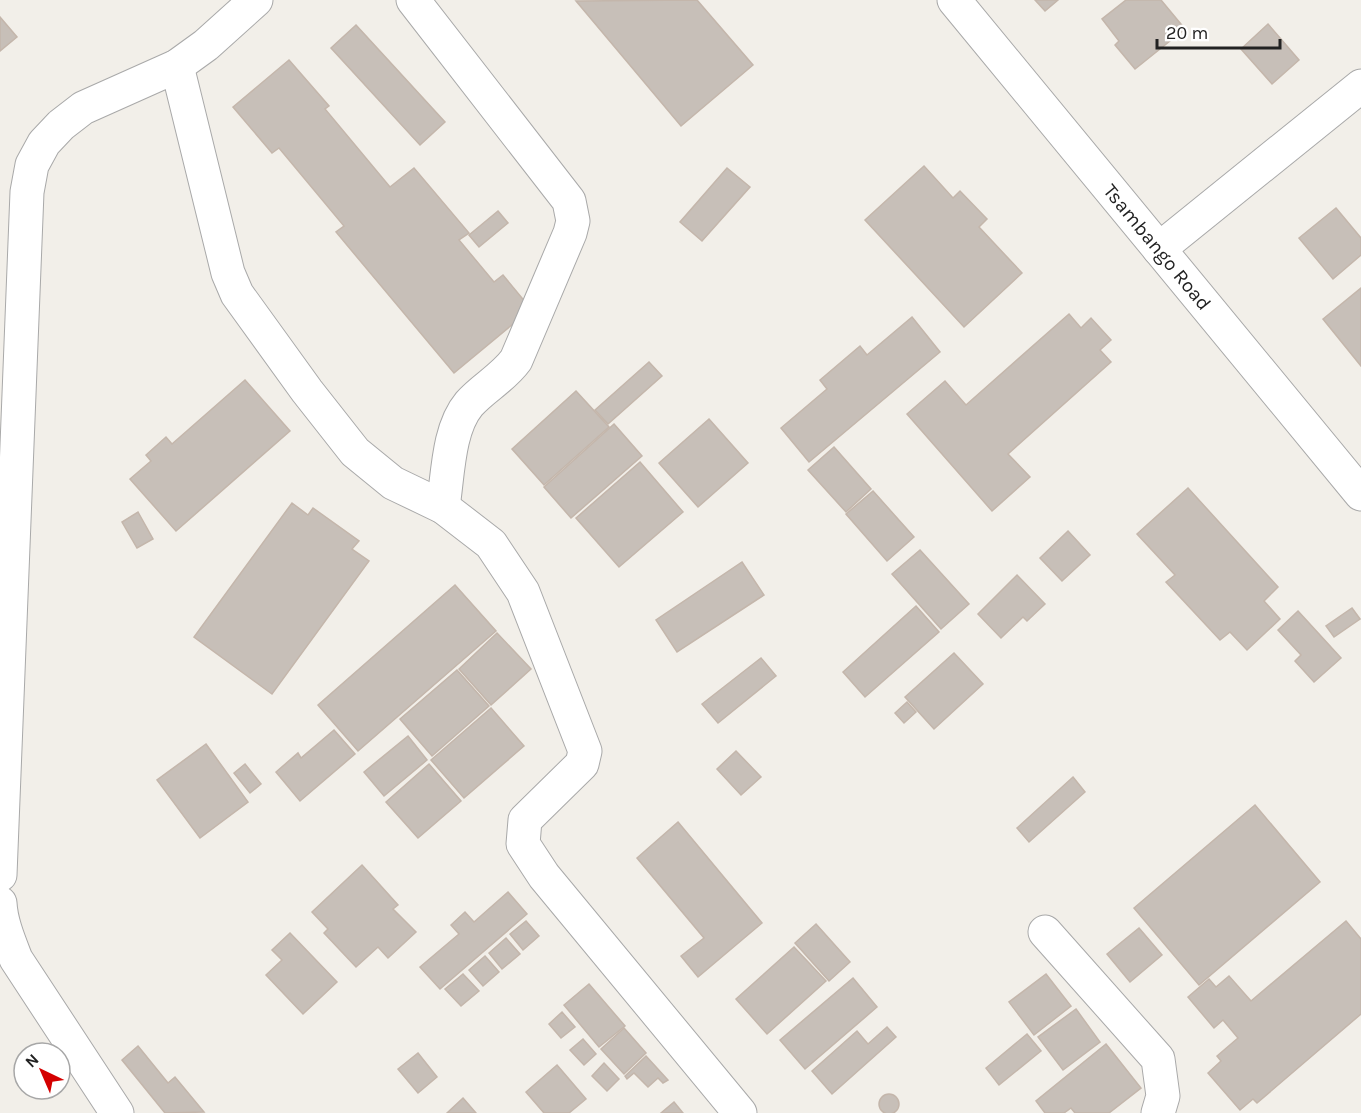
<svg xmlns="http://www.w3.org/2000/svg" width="1361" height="1113" font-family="Karla,sans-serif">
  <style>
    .building { fill: #c7bfb8; stroke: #c4b6ab; stroke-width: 1.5 }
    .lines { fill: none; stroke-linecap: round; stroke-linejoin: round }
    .minor-casing { stroke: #a9a9a9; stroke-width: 35 }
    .minor { stroke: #fff; stroke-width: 33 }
    .labels { text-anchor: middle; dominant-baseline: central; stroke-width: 4.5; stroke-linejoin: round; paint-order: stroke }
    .street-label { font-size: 20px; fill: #222; stroke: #fff }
  </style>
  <rect width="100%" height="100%" fill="#f2efe9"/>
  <!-- building -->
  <g class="building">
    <polygon points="697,0 753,65 681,126 576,1"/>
    <polygon points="1035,0 1058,0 1045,11"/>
    <polygon points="1126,0 1161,0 1185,29 1135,69 1115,45 1119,41 1102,19"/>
    <polygon points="0,17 17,37 0,51"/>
    <polygon points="1268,24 1299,60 1272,84 1241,49"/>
    <polygon points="356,25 445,122 420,145 331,48"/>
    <polygon points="289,60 329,106 325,109 390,187 414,168 469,233 459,240 494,282 503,275 531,309 454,373 336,232 344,226 279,148 272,153 233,107"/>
    <polygon points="924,166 953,198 960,191 987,219 979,227 1022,273 964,327 865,220"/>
    <polygon points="727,168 750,187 702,241 680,222"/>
    <polygon points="1336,208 1361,238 1361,255 1333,279 1299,238"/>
    <polygon points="498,211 508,223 479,247 469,235"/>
    <polygon points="1361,288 1361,366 1323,319"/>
    <polygon points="1069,314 1081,328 1091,318 1111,340 1100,350 1111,362 1008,454 1030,477 992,511 907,414 945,381 966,405"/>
    <polygon points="912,317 940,352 809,462 781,428 827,389 820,380 860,346 867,355"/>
    <polygon points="649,362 662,376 608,424 595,410"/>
    <polygon points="245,380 290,431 176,531 130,479 151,461 146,455 166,437 172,444"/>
    <polygon points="576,391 609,427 544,485 512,449"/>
    <polygon points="709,419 748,463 698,507 659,463"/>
    <polygon points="614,424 642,456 571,518 544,487"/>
    <polygon points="834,447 871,489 846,512 808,470"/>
    <polygon points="640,462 683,512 619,567 576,518"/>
    <polygon points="1188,488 1278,587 1264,601 1280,619 1247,650 1230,632 1220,640 1166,582 1175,575 1137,534"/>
    <polygon points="873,491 914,537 887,561 846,514"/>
    <polygon points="292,503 308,515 313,508 359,541 352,549 369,561 272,694 194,637"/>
    <polygon points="138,512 153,539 137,548 122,522"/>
    <polygon points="1068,531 1090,555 1062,581 1040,558"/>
    <polygon points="920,550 969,604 941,629 892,574"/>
    <polygon points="742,562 764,595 677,652 656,620"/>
    <polygon points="1017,575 1045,604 1027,621 1023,617 1001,638 978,614"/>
    <polygon points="455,585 496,631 358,751 318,705"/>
    <polygon points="916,606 939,632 865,697 843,672"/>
    <polygon points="1352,608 1360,619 1334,637 1326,626"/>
    <polygon points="1298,611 1341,658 1314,682 1295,661 1301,655 1278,630"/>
    <polygon points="497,633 531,669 491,705 459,669"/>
    <polygon points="954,653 983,684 934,729 905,697"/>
    <polygon points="761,658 776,676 718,723 702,704"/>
    <polygon points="457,670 489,706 432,756 400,719"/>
    <polygon points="907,702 916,712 904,723 895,713"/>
    <polygon points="491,708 524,746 464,798 431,760"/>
    <polygon points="334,730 355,754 300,801 276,772 298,753 301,758"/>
    <polygon points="408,736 427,760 384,796 364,772"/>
    <polygon points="206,744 248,802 200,838 157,780"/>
    <polygon points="736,751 761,777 741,795 717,769"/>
    <polygon points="245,764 261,784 250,793 234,773"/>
    <polygon points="429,764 461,801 418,838 386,802"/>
    <polygon points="1073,777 1085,792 1029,842 1017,828"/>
    <polygon points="1255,805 1320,882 1199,985 1134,908"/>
    <polygon points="678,822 762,923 698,977 681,956 704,938 637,858"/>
    <polygon points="362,865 398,905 393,909 416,932 388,958 378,947 356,967 324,933 328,929 312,912"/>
    <polygon points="508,892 527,914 440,989 420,967 459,934 451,925 465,912 474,922"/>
    <polygon points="526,921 539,936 523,950 510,934"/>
    <polygon points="1346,921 1361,939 1361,1014 1257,1103 1253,1099 1240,1110 1208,1073 1221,1061 1217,1056 1238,1038 1223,1020 1214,1028 1188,997 1209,979 1216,987 1229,976 1251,1001"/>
    <polygon points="816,924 850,962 829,981 795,943"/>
    <polygon points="1139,928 1162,955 1130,982 1107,954"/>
    <polygon points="290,933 337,982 303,1014 266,975 282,960 272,950"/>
    <polygon points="506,938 520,954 502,969 489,953"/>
    <polygon points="794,947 826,981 767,1034 736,999"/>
    <polygon points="485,956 499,972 483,986 469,970"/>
    <polygon points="463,974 479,991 461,1006 445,989"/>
    <polygon points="1046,974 1071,1006 1034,1035 1009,1002"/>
    <polygon points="853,978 877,1007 805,1069 780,1040"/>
    <polygon points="589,984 625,1026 599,1047 564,1005"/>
    <polygon points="1076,1009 1100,1042 1063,1070 1038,1037"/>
    <polygon points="562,1012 575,1027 561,1038 549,1024"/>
    <polygon points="887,1027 896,1037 832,1094 812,1071 857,1031 868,1044"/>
    <polygon points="624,1028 646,1053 624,1074 601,1049"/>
    <polygon points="1027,1034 1041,1051 999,1085 986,1068"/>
    <polygon points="583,1039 596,1054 584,1065 570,1050"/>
    <polygon points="1106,1044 1141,1088 1109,1113 1075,1113 1071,1108 1064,1113 1045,1113 1036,1101"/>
    <polygon points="138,1046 168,1083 175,1077 204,1112 165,1113 122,1060"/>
    <polygon points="418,1053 437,1077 418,1093 398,1069"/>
    <polygon points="646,1056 668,1080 663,1083 658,1078 648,1087 634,1073 627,1079 625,1076"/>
    <polygon points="604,1063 619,1079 607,1091 592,1076"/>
    <polygon points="557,1065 586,1099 569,1113 544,1113 526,1092"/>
    <circle cx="889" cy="1104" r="10"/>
    <polygon points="463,1098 476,1113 447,1113"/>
    <polygon points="674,1102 683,1113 661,1113"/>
  </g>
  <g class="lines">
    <defs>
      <g id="minor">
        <path d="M413,0L569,201L573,221L570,233L516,360C503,378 483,388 469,404C448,429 448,475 443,507"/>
        <path id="s1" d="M954,0L1361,494"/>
        <polyline points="177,66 228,273 237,294 307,391 355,452 393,483 443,507 491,544 523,592 585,751 582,764 525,820 523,844 544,876 740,1113"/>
        <polyline points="1159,249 1361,86"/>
        <polyline points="0,875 27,192 32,165 44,143 61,125 83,108 177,66 206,45 256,0"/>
        <path d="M0,903C1,922 9,941 16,959L117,1113"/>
        <polyline points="1045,932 1158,1059 1163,1096 1158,1113"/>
      </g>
    </defs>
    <!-- minor casing -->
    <use href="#minor" class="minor-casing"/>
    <!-- minor -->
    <use href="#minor" class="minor"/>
  </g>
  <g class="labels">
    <!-- street labels -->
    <g class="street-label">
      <text stroke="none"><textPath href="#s1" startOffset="320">Tsambango Road</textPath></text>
    </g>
  </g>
  <!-- north arrow -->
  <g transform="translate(42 1071) rotate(316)"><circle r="28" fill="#ffffff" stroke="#a7a7a7" stroke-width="1.5"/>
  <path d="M0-4.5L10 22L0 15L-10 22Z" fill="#d40000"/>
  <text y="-9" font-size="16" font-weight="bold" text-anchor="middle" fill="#222222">N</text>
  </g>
  <!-- scale -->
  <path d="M1157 39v9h123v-9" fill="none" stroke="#222222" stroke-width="3"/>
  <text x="1166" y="39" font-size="18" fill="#222222" stroke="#ffffff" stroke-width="4.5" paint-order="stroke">20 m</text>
</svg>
